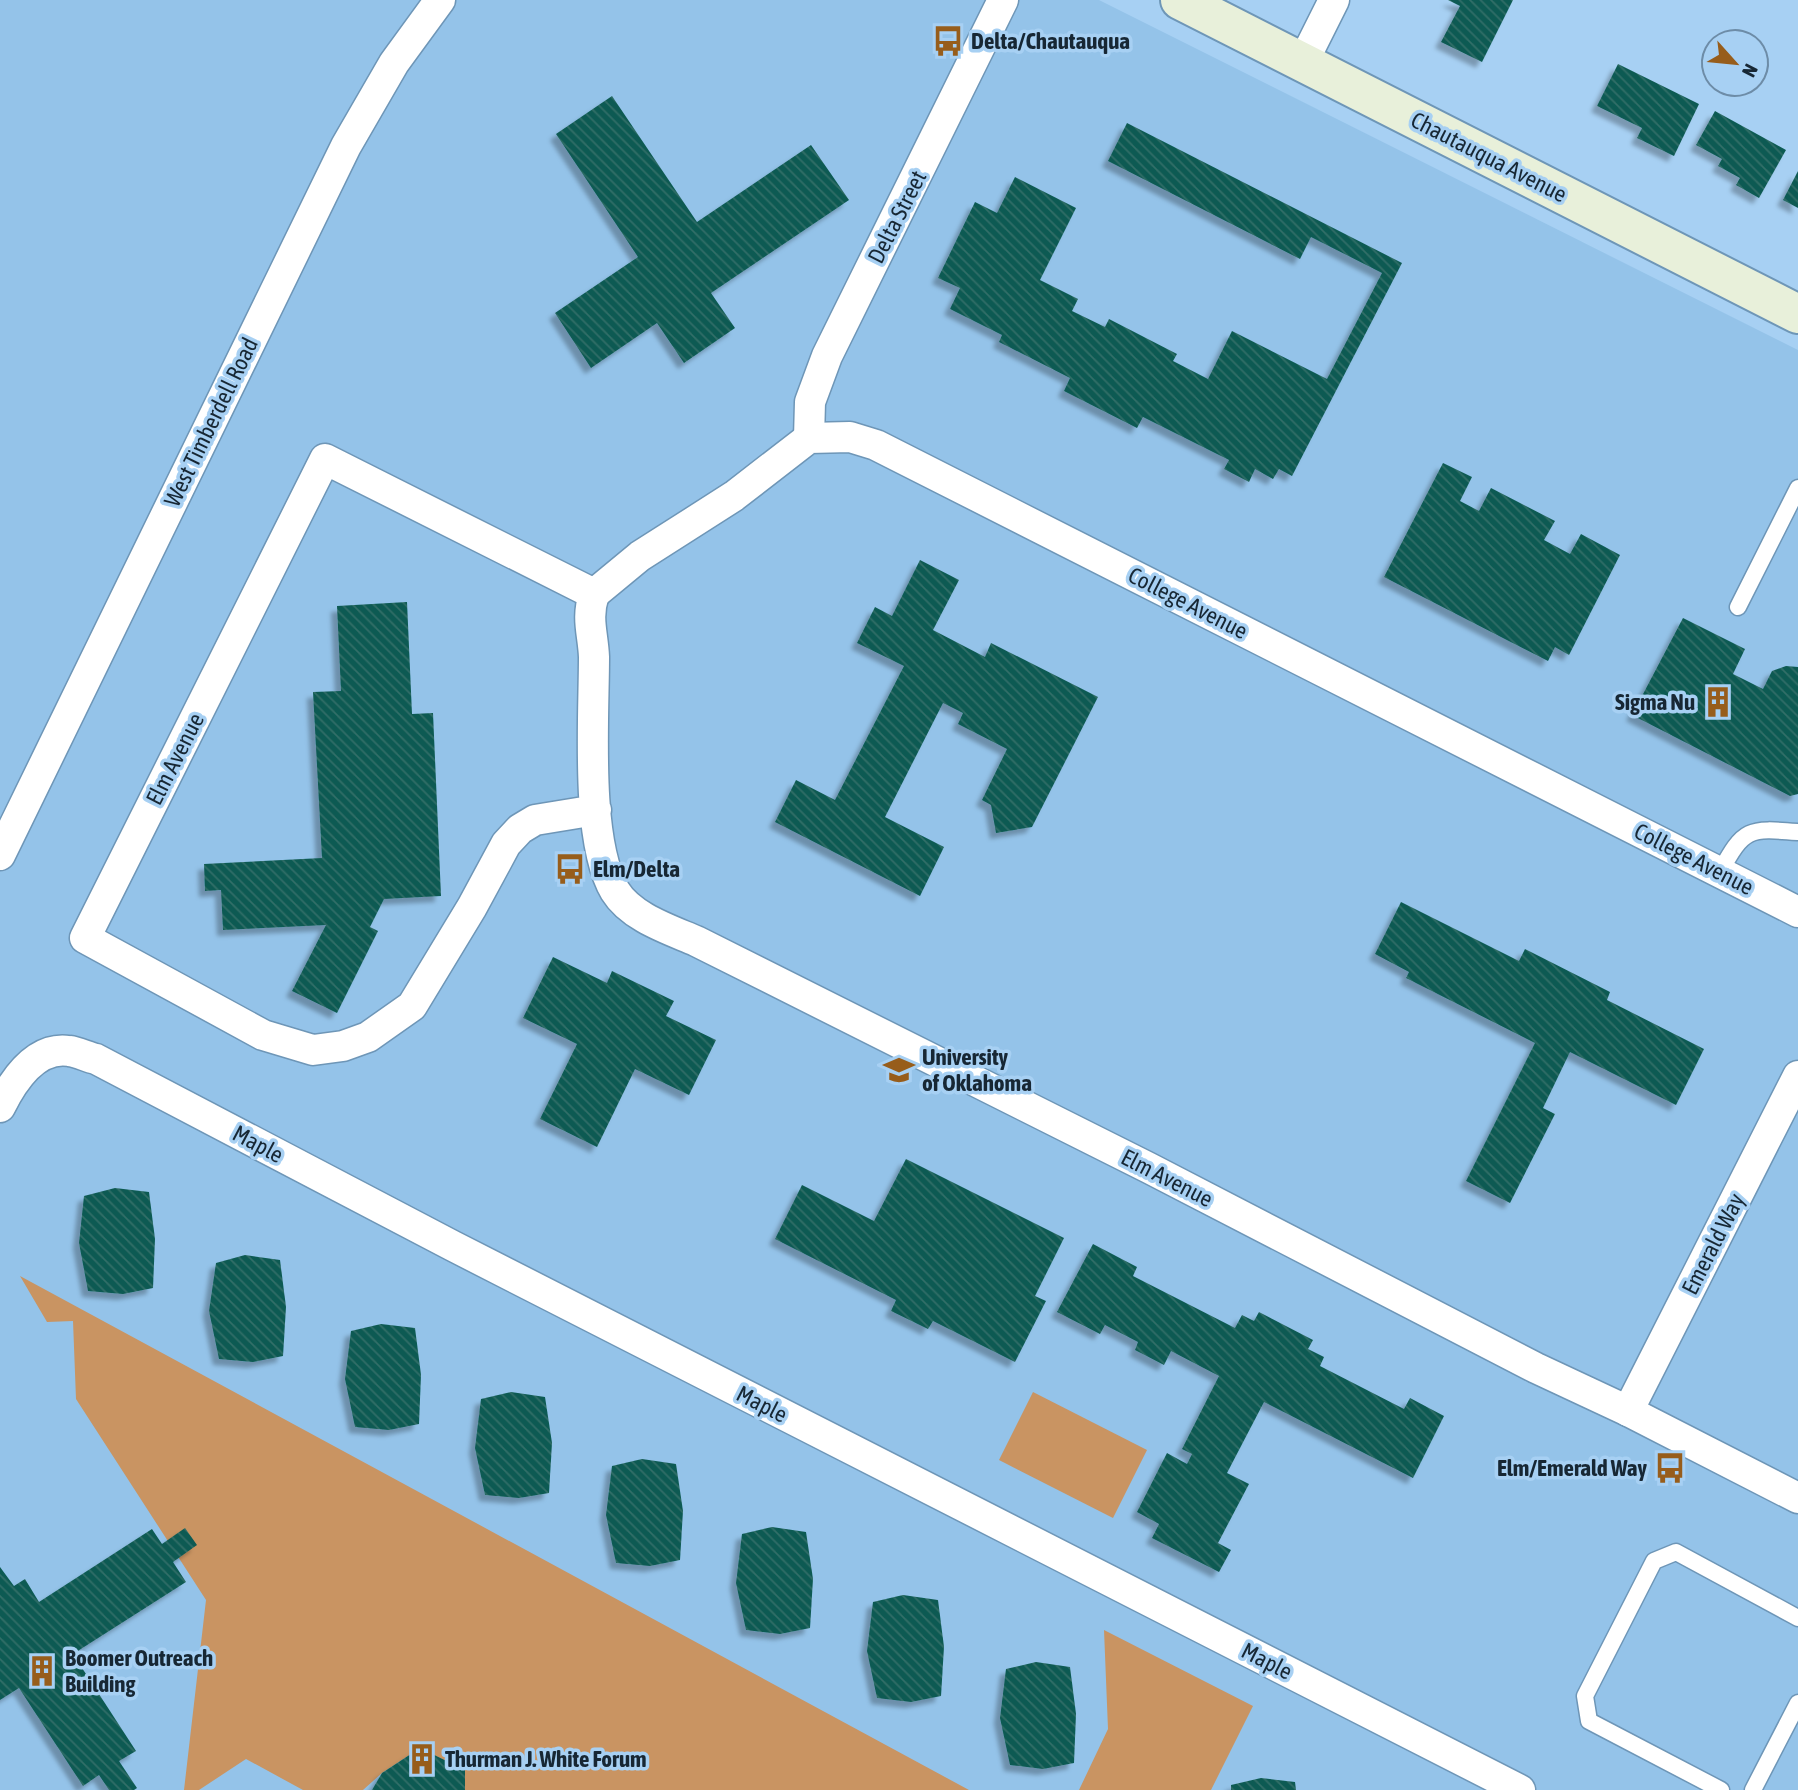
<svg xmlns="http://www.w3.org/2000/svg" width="1798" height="1790" font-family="'Asap Condensed',sans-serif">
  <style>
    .built { fill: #94c3e9 }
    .green { fill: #c99462 }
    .building { fill: url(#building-back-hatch); filter: url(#shadow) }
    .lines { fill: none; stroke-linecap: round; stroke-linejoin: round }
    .lane-casing { stroke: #6e96b7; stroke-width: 19 }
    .street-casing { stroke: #6e96b7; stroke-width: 33 }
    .secondary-casing { stroke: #6e96b7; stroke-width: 42 }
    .lane { stroke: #fff; stroke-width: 16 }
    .street { stroke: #fff; stroke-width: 30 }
    .secondary { stroke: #e8f0da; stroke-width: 38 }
    .labels { text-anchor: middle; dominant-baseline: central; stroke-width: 7; stroke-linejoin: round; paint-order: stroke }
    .poi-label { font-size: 23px; font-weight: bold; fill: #172734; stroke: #a7d0f3; text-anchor: start }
    .street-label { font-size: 23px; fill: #172734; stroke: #a7d0f3 }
  </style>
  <defs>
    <pattern id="building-back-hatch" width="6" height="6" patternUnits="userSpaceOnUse" patternTransform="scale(1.75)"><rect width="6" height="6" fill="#0f5a52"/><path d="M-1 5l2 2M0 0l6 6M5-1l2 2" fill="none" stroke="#316e68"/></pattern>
    <filter id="shadow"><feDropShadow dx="-6" dy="6" stdDeviation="2" flood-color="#0004"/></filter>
  </defs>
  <rect width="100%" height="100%" fill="#a7d0f3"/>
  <!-- built -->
  <polygon class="built" points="0,0 1099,0 1798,350 1798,1790 0,1790"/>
  <!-- green -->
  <g class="green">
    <polygon points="20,1276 969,1790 465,1790 464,1770 420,1748 382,1773 363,1790 303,1790 246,1759 199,1790 184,1790 206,1600 76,1399 73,1321 47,1322"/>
    <polygon points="1033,1392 1147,1450 1113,1518 999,1460"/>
    <polygon points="1104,1630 1253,1706 1211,1790 1079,1790 1108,1729"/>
  </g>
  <!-- building -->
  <g class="building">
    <polygon points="1448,0 1513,0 1482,62 1441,42 1460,6"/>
    <polygon points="1618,64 1699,104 1674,156 1637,138 1642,128 1597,106"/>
    <polygon points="612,96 697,222 811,145 849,200 711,293 735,328 684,363 657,323 591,368 555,313 638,257 556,134"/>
    <polygon points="1715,111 1786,150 1759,198 1736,185 1740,178 1718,166 1722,159 1696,145"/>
    <polygon points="1127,123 1402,263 1292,476 1279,469 1273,479 1255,469 1249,482 1224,469 1229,460 1143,417 1137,428 1064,391 1070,378 999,342 1002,335 950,309 960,288 938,278 975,202 997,213 1015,177 1076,208 1040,280 1078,299 1072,311 1105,327 1109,319 1177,354 1173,361 1208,379 1232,331 1327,379 1382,273 1311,237 1300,259 1108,161"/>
    <polygon points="1798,171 1798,208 1783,200"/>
    <polygon points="1443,463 1472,477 1460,501 1479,511 1491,488 1555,521 1544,540 1570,554 1581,534 1620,555 1569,655 1555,647 1548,661 1384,577"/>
    <polygon points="920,560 959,580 933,630 985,657 991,643 1098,697 1032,827 996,833 991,805 982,800 1007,749 958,724 963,713 943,703 885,817 944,847 920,896 775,822 796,780 835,800 904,666 857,643 875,607 892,616"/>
    <polygon points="407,602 412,714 433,713 441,896 384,899 370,927 378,931 337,1013 292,991 326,925 223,930 221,890 205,891 204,864 322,858 313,692 341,691 337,606"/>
    <polygon points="1683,618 1745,649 1733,674 1763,689 1772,671 1786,666 1798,667 1798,794 1790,796 1632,715"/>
    <polygon points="1401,902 1519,961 1525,949 1610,992 1607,1000 1704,1049 1676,1105 1570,1052 1543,1108 1555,1114 1510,1203 1466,1181 1535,1043 1406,978 1409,972 1375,954"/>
    <polygon points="553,957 607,983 612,971 674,1001 666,1016 716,1040 689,1095 635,1069 597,1147 540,1119 577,1044 523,1018"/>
    <polygon points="906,1159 1064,1238 1035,1296 1046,1301 1015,1362 933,1321 928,1329 891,1311 896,1300 775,1239 802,1185 874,1221"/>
    <polygon points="115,1188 149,1192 155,1239 153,1288 123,1294 88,1291 79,1243 84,1196"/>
    <polygon points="1093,1244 1137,1267 1133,1276 1235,1328 1242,1315 1254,1321 1259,1312 1313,1340 1308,1349 1324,1357 1320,1366 1404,1409 1410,1398 1444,1416 1413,1478 1264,1402 1227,1473 1249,1484 1218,1543 1231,1550 1219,1572 1152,1538 1159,1524 1137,1512 1167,1453 1187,1464 1192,1454 1182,1449 1219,1376 1171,1351 1164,1365 1135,1350 1138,1342 1105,1325 1100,1334 1057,1312"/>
    <polygon points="245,1255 280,1260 286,1307 283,1356 253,1362 219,1359 209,1311 216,1263"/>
    <polygon points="381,1324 415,1328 421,1375 419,1424 389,1430 355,1427 345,1379 351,1331"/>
    <polygon points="511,1392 545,1397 552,1443 549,1493 519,1498 485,1495 475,1448 481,1399"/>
    <polygon points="642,1459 676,1464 683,1511 680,1560 650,1566 616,1563 606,1515 612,1466"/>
    <polygon points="772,1527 806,1532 813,1579 810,1628 780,1634 746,1630 736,1583 742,1534"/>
    <polygon points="185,1528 197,1545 173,1562 186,1582 73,1654 136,1751 119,1761 137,1788 134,1790 109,1790 99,1775 83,1786 19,1688 0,1700 0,1567 14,1586 25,1579 39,1602 152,1529 162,1544"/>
    <polygon points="903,1595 938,1600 944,1647 941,1696 911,1702 877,1698 867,1651 873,1602"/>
    <polygon points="1036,1662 1070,1667 1076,1714 1074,1763 1043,1769 1010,1765 1000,1718 1006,1669"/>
    <polygon points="420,1748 465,1770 465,1790 372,1790 382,1773"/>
    <polygon points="1261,1778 1295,1782 1296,1790 1231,1790 1231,1785"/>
  </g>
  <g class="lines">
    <defs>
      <g id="lane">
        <polyline points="1738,607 1798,488"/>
        <path d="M1720,872C1744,828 1748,828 1798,832"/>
        <polyline points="1721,1790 1589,1721 1585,1696 1654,1561 1676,1552 1798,1618"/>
        <polyline points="1753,1790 1798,1703"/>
      </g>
      <g id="street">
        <polyline points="1303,62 1334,0"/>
        <polyline points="809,438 810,402 827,356 1003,0"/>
        <polyline points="594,594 640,556 734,496 809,438 850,437 876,445 1798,912"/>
        <path d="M596,810L535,820L520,829L506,844L472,907L412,1006L368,1037L343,1046L313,1050L263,1035L85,938L325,459L594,594C586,619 593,633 594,657C594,717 585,841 615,891C631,917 668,929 696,941L1149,1168L1536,1368L1628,1411L1798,1498"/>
        <polyline points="0,855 346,146 394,63 440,0"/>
        <path d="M0,1107C13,1081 35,1046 69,1051C78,1052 87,1057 96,1059L453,1246L1520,1790"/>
        <polyline points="1628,1411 1798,1076"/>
      </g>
      <polyline id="secondary" points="1180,0 1798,314"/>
    </defs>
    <!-- lane casing -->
    <use href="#lane" class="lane-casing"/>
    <!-- street casing -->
    <use href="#street" class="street-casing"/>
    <!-- secondary casing -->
    <use href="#secondary" class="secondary-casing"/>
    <!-- lane -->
    <use href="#lane" class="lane"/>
    <!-- street -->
    <use href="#street" class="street"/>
    <!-- secondary -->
    <use href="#secondary" class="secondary"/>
  </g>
  <!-- icons -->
  <defs>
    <symbol id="bus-bare" viewBox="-9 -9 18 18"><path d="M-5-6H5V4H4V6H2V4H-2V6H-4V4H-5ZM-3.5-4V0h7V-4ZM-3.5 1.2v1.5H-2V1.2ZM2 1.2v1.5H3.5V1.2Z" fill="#975d1b" stroke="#a7d0f3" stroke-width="2.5" paint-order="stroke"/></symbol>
    <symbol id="building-bare" viewBox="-9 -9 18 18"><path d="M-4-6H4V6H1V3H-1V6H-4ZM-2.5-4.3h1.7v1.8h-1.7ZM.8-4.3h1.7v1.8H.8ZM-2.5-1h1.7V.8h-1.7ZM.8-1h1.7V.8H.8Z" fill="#975d1b" stroke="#a7d0f3" stroke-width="2.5" paint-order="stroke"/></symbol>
    <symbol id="university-bare" viewBox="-9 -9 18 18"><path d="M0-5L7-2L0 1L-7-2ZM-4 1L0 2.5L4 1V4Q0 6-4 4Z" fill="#975d1b" stroke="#a7d0f3" stroke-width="2.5" paint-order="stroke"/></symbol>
  </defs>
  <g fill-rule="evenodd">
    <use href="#bus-bare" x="926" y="19" width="44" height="44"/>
    <use href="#building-bare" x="1696" y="680" width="44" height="44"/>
    <use href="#bus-bare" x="548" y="847" width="44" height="44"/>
    <use href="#university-bare" x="877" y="1048" width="44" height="44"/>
    <use href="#bus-bare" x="1648" y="1446" width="44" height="44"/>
    <use href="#building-bare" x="20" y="1649" width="44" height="44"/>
    <use href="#building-bare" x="400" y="1737" width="44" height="44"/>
  </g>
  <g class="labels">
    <!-- poi labels -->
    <g class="poi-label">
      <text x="971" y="41">Delta/Chautauqua</text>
      <text x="1695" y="702" text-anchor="end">Sigma Nu</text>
      <text x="593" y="869">Elm/Delta</text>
      <text x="922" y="1057">University<tspan x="922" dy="26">of Oklahoma</tspan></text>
      <text x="1647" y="1468" text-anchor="end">Elm/Emerald Way</text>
      <text x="65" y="1658">Boomer Outreach<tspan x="65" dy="26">Building</tspan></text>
      <text x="445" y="1759">Thurman J. White Forum</text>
    </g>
    <!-- street labels -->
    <g class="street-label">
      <text transform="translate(1489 157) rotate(27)">Chautauqua Avenue</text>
      <text transform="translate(897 217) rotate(-63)">Delta Street</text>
      <text transform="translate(211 422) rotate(-64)">West Timberdell Road</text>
      <text transform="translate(1188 603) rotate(27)">College Avenue</text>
      <text transform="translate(175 759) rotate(-63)">Elm Avenue</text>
      <text transform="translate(1694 859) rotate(27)">College Avenue</text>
      <text transform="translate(258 1144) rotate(28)">Maple</text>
      <text transform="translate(1167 1178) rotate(27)">Elm Avenue</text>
      <text transform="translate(1713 1244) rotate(-63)">Emerald Way</text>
      <text transform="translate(762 1404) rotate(27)">Maple</text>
      <text transform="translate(1267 1661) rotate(27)">Maple</text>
    </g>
  </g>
  <!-- north arrow -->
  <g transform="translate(1735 63) rotate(117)"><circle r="33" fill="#a7d0f3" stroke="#6d8ca7" stroke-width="2"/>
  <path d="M0-5L12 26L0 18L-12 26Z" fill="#975d1b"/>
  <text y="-10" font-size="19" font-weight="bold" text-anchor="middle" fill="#172734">N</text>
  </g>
</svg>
